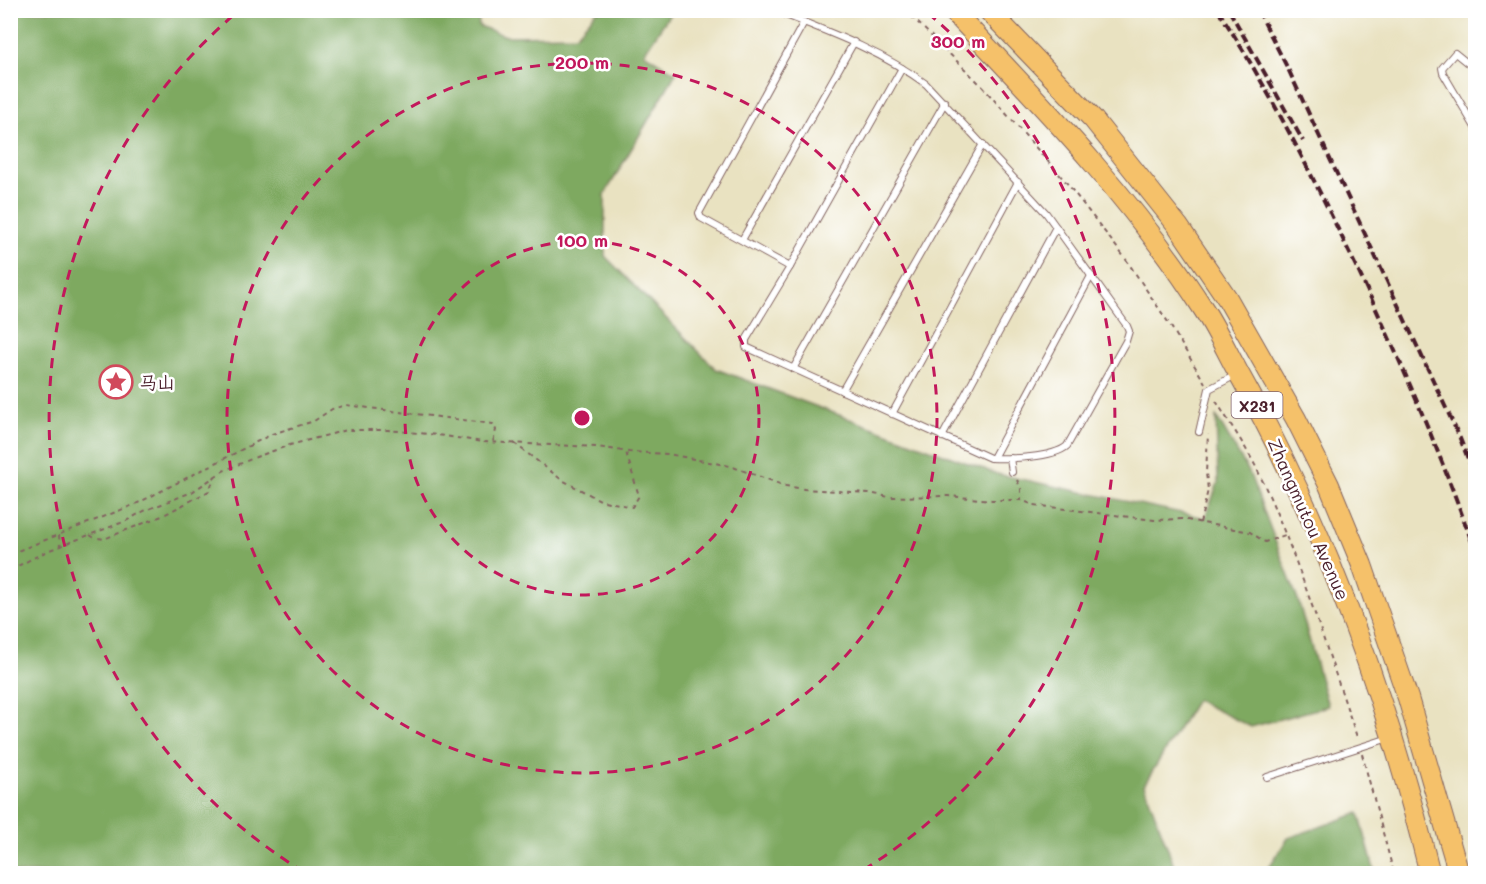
<svg xmlns="http://www.w3.org/2000/svg" width="1486" height="884" font-family="Mali,'LXGW WenKai TC',sans-serif">
  <style>
    .forest { fill: #7ea961; stroke: #646446; stroke-width: 1.5 }
    .lines { fill: none; stroke-linecap: round; stroke-linejoin: round }
    .service-casing { stroke: #826360; stroke-width: 8 }
    .primary-casing { stroke: #826360; stroke-width: 22 }
    .path { stroke: #826360; stroke-width: 2; stroke-dasharray: 4.5 4.5; stroke-linecap: butt }
    .service { stroke: #fff; stroke-width: 6 }
    .primary { stroke: #f5c16b; stroke-width: 20 }
    .rail { stroke: #4a1f2b; stroke-width: 4; stroke-dasharray: 9 4.5; stroke-linecap: butt }
    .ring { fill: none; stroke: #c2185b; stroke-width: 3; stroke-dasharray: 10 8 }
    .labels { text-anchor: middle; dominant-baseline: central; stroke-width: 5; stroke-linejoin: round; paint-order: stroke }
    .shield { fill: #fff; stroke: #80626b; stroke-width: 1.5 }
    .shield-label { font-size: 16px; font-weight: bold; fill: #4a1f2b }
    .poi-label { font-size: 18px; fill: #4a1f2b; stroke: #fff; text-anchor: start }
    .street-label { font-size: 18px; fill: #4a1f2b; stroke: #fff }
    .centre { fill: #c2185b; stroke: #fff; stroke-width: 3 }
    .ring-label { font-size: 18px; text-anchor: middle; font-weight: bold; fill: #c2185b; stroke: #fff; stroke-width: 5; stroke-linejoin: round; paint-order: stroke }
  </style>
  <rect width="100%" height="100%" fill="#fff"/>
  <filter id="ink" filterUnits="userSpaceOnUse"><feTurbulence type="fractalNoise" baseFrequency=".0167" numOctaves="2"/><feDisplacementMap in="SourceGraphic" scale="12" xChannelSelector="R" yChannelSelector="G"/><feConvolveMatrix kernelMatrix="1 2 1 2 8 2 1 2 1" color-interpolation-filters="sRGB"/></filter>
  <filter id="wash" filterUnits="userSpaceOnUse"><feTurbulence type="fractalNoise" baseFrequency=".008" numOctaves="4" result="noise"/><feDisplacementMap in="SourceGraphic" scale="24" xChannelSelector="R" yChannelSelector="G"/><feGaussianBlur stdDeviation="1.35" result="paint"/><feColorMatrix in="noise" values="0 0 0 0 0 0 0 0 0 0 0 0 0 0 0 0 0 1.4 0 .05"/><feComposite in="paint" operator="in"/></filter>
  <g filter="url(#wash)">
    <rect width="100%" height="100%" fill="#e9e2c1"/>
    <!-- forest -->
    <g class="forest">
      <polygon points="10,11 478,11 479,26 506,36 576,35 597,11 672,11 644,53 676,73 605,194 605,256 716,369 997,474 1205,518 1218,483 1216,416 1249,472 1299,603 1328,706 1251,727 1196,700 1144,785 1177,873 11,873"/>
      <polygon points="1359,813 1375,873 1265,873 1288,838"/>
    </g>
  </g>
  <g filter="url(#ink)">
    <g class="lines">
      <defs>
        <g id="service">
          <path d="M773,10C826,31 880,50 926,84L1046,213L1127,326L1129,331L1126,341L1067,446C1053,458 1009,459 990,458L746,347V340L790,267L701,218L699,213L804,22"/>
          <polyline points="1476,70 1455,53 1442,68 1443,73 1476,129"/>
          <polyline points="742,240 854,42"/>
          <polyline points="790,267 902,68"/>
          <polyline points="793,369 945,102"/>
          <polyline points="842,391 983,144"/>
          <polyline points="892,414 1018,182"/>
          <polyline points="1199,432 1209,389 1236,375"/>
          <polyline points="942,437 1056,227"/>
          <polyline points="993,458 1091,276"/>
          <polyline points="1010,458 1012,472"/>
          <polyline points="1267,777 1389,738"/>
        </g>
        <g id="primary">
          <path d="M952,10C1042,105 1134,200 1204,310C1217,330 1227,352 1238,372C1326,529 1387,699 1430,874"/>
          <polyline points="988,10 1093,119 1178,226 1227,298 1296,419 1329,485 1362,565 1408,698 1459,874"/>
        </g>
      </defs>
      <!-- service casing -->
      <use href="#service" class="service-casing"/>
      <!-- primary casing -->
      <use href="#primary" class="primary-casing"/>
      <!-- path -->
      <g class="path">
        <polyline points="905,10 981,85 1066,182 1125,258 1170,325 1205,383"/>
        <path d="M1216,401C1229,422 1244,444 1256,467C1298,555 1326,648 1358,740"/>
        <polyline points="514,443 562,480 600,500 632,507 639,496 626,452"/>
        <polyline points="1017,480 1021,489 1021,500"/>
        <polyline points="1200,523 1208,490 1206,473 1208,434"/>
        <polyline points="59,535 60,546"/>
        <polyline points="90,535 93,537 104,539 162,516 209,491 215,476"/>
        <polyline points="10,554 136,504 272,434 314,421 332,409 346,405 493,424 496,430 493,442"/>
        <polyline points="10,570 47,551 126,521 144,511 192,492 223,471 256,457 290,445 347,430 388,430 438,435 483,442 598,447 629,452 668,454 730,466 786,486 804,489 869,493 889,497 948,496 992,500 1021,500 1034,505 1154,520 1182,519 1250,532 1265,542 1285,535"/>
        <polyline points="1362,754 1394,874"/>
      </g>
      <!-- service -->
      <use href="#service" class="service"/>
      <!-- primary -->
      <use href="#primary" class="primary"/>
      <!-- rail -->
      <g class="rail">
        <path d="M1218,10C1269,89 1311,173 1352,258C1398,354 1441,453 1476,554"/>
        <polyline points="1229,10 1303,141"/>
        <polyline points="1258,10 1289,71 1459,436 1476,479"/>
      </g>
    </g>
  </g>
  <!-- distance rings -->
  <g class="ring">
    <circle cx="582" cy="418" r="177"/>
    <circle cx="582" cy="418" r="355"/>
    <path d="M304 872A532 532 0 0 1 236 13M928 13A532 532 0 0 1 860 872"/>
  </g>
  <!-- icons -->
  <defs>
    <symbol id="sight-ring" viewBox="-11 -11 22 22"><circle r="9.5" fill="#fff" stroke="#d1495b" stroke-width="1.5"/><path d="M0-6L1.8-2.2L6-1.7L2.9 1.2L3.7 5.4L0 3.3L-3.7 5.4L-2.9 1.2L-6-1.7L-1.8-2.2Z" fill="#d1495b"/></symbol>
  </defs>
  <g fill-rule="evenodd">
    <use href="#sight-ring" x="97" y="363" width="38" height="38"/>
  </g>
  <g class="labels">
    <!-- shield labels -->
    <rect class="shield" x="1231.5" y="392" width="51" height="26" rx="4.5"/>
    <g class="shield-label">
      <text x="1257" y="405">X231</text>
    </g>
    <!-- poi labels -->
    <g class="poi-label">
      <text x="139" y="382">马山</text>
    </g>
    <!-- street labels -->
    <g class="street-label">
      <text transform="translate(1309 519) rotate(66)">Zhangmutou Avenue</text>
    </g>
  </g>
  <circle cx="582" cy="418" r="9" class="centre"/>
  <g class="ring-label">
    <text x="958" y="48">300 m</text>
    <text x="582" y="69">200 m</text>
    <text x="582" y="247">100 m</text>
  </g>
  <!-- margin -->
  <rect width="1486" height="884" fill="none" stroke="#fff" stroke-width="36"/>
</svg>
